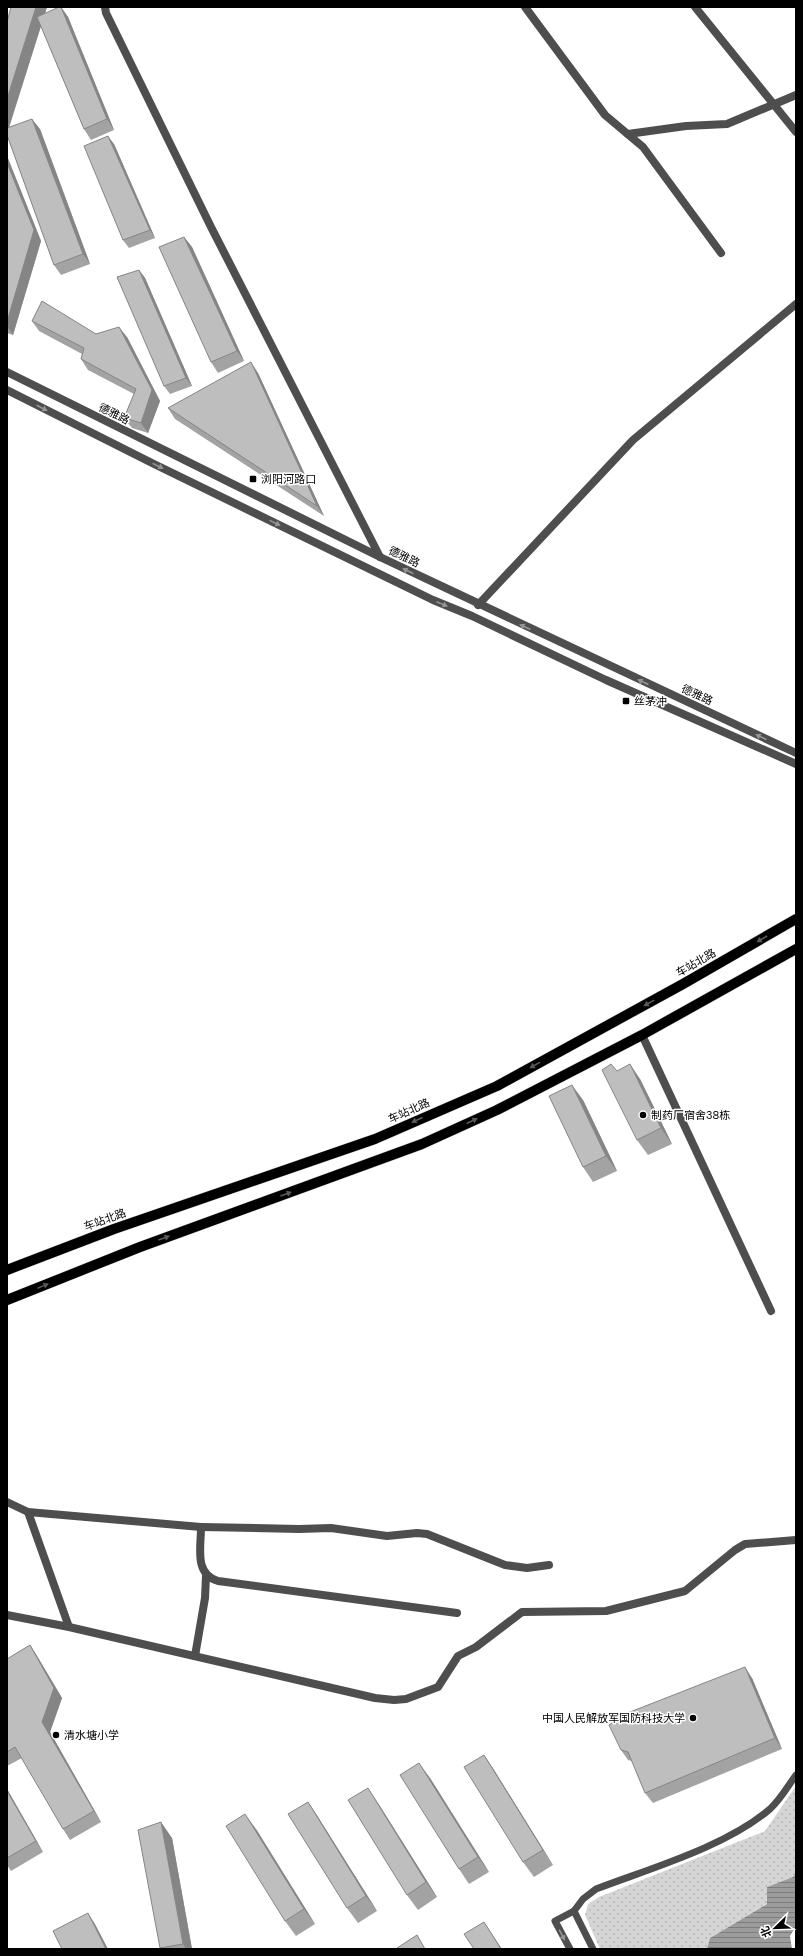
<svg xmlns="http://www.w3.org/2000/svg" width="803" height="1956" font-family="Karla,'Noto Sans SC',sans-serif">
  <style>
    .garden { fill: url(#garden-dots) }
    .water { fill: url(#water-rules) }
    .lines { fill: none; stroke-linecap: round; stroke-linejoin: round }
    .primary-casing { stroke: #dbdbdb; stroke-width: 11 }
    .service { stroke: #4e4e4e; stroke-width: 7 }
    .minor { stroke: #4e4e4e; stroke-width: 8 }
    .tertiary { stroke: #4e4e4e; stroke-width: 8 }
    .primary { stroke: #000; stroke-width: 10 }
    .wall { fill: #a3a3a3 }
    .shaded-wall { fill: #858585 }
    .building { fill: #bebebe; stroke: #858585 }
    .oneway { fill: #959595 }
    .oneway2 { fill: #595959 }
    .poi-dot { fill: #000; stroke: #fff; stroke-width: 1.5 }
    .labels { text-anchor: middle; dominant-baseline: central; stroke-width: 3; stroke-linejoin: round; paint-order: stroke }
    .street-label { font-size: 11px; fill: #000; stroke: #fff }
    .poi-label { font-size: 11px; fill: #000; stroke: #fff; text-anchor: start }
  </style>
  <defs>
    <pattern id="garden-dots" width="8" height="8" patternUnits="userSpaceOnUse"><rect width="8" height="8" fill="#d5d5d5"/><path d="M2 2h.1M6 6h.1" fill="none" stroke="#b5b5b5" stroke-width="1.8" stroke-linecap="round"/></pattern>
    <pattern id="water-rules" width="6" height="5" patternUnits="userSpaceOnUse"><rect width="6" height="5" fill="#9c9c9c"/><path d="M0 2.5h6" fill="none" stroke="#7d7d7d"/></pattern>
  </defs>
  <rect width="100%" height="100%" fill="#fff"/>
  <!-- garden -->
  <polygon class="garden" points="796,1786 796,1873 793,1877 767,1887 768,1903 710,1938 707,1949 600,1949 585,1915 588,1904 599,1897 765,1831"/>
  <!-- water -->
  <polygon class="water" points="796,1873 796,1926 790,1936 792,1949 707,1949 710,1938 767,1904 767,1887 793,1877"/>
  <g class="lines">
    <defs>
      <g id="primary">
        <polyline points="7,1270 114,1229 375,1139 497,1086 683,984 796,919"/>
        <polyline points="7,1300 140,1247 422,1144 497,1110 642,1035 796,949"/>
      </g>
    </defs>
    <!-- primary casing -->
    <use href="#primary" class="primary-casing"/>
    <!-- service -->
    <g class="service">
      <path d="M574,1911L583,1899L596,1889C651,1868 725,1847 770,1809C780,1800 788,1786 796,1775"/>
      <polyline points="570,1949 555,1921 574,1911 593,1949"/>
    </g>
    <!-- minor -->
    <g class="minor">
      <polyline points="105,7 106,13 211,227 380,557"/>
      <polyline points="525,7 605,115 643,147 721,253"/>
      <polyline points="695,7 796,132"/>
      <polyline points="628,134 686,126 727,124 796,95"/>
      <polyline points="478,605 633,440 796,304"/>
      <polyline points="642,1035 771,1311"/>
      <path d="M7,1502L28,1512L201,1527C201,1548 194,1574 218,1581L457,1613"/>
      <polyline points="28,1512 69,1627"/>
      <polyline points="201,1527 299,1529 331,1528 387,1536 417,1533 427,1534 505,1565 527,1568 549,1565"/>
      <polyline points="7,1615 69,1627 375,1698 394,1700 406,1699 438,1687 458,1656 476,1647 522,1612 606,1611 685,1591 735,1550 745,1544 796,1540"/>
      <polyline points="195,1656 205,1598 206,1576"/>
    </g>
    <!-- tertiary -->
    <g class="tertiary">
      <polyline points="7,372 380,557 796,753"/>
      <polyline points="7,390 154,464 433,600 472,616 606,680 796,764"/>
    </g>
    <!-- primary -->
    <use href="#primary" class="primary"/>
  </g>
  <!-- wall -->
  <g class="wall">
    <polygon points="11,7 47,7 45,14 61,7 68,17 114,130 91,140 84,129 41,26 9,128 40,129 90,264 61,275 54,265 7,135"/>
    <polygon points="114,144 155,238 129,248 123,240"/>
    <polygon points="7,156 41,241 13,335 7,333"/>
    <polygon points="184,237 192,247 244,361 218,373 211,362"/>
    <polygon points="139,270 145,278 192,386 170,394 164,386"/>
    <polygon points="32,321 96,334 127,337 160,401 148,433 132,428 124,418 134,394 88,370 81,359 82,354 39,331"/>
    <polygon points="258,373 324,516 175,419 168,408"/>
    <polygon points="617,1071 640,1079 672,1144 648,1155 637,1140"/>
    <polygon points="583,1100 617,1171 593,1182 583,1167"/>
    <polygon points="30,1645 37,1656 62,1698 50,1732 101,1822 70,1840 63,1829 22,1758 7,1766 7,1659"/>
    <polygon points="752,1678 782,1749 653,1803 645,1793 632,1761 628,1760 621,1750"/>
    <polygon points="484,1755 494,1770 553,1865 534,1877 523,1862"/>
    <polygon points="430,1778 489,1872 469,1884 459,1869"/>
    <polygon points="7,1789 43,1852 11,1871 7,1865"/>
    <polygon points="308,1802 318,1817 377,1911 358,1923 347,1908"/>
    <polygon points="378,1803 437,1897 418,1910 407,1895"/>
    <polygon points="256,1829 315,1924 296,1936 285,1921"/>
    <polygon points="172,1838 192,1949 160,1949 160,1948"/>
  </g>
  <!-- shaded-wall -->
  <g class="shaded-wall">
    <polygon points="36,7 47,7 7,133 7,99"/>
    <polygon points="61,7 68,17 114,130 107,119"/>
    <polygon points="32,119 40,129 90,264 83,254"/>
    <polygon points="108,136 114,144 155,238 150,230"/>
    <polygon points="7,156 41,241 13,335 7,326"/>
    <polygon points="184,237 192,247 244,361 237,351"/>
    <polygon points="139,270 145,278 192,386 186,378"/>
    <polygon points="119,327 127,337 160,401 148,433 141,423 152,390"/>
    <polygon points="251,362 258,373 324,516 317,506"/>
    <polygon points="630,1064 640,1079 672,1144 661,1128"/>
    <polygon points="572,1085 583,1100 617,1171 606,1156"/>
    <polygon points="30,1645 37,1656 62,1698 50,1732 101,1822 94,1811 42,1722"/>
    <polygon points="745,1667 752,1678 782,1749 775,1738"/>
    <polygon points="484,1755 494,1770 553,1865 543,1850"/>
    <polygon points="419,1763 430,1778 489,1872 478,1857"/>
    <polygon points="368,1788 378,1803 437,1897 426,1882"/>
    <polygon points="7,1789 43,1852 36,1841 7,1791"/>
    <polygon points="308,1802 318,1817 377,1911 366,1896"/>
    <polygon points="245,1814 256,1829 315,1924 304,1909"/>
    <polygon points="161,1822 172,1838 192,1949 186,1949 183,1944"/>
    <polygon points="88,1913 95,1924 108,1949 106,1949"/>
    <polygon points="484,1922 502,1949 501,1949"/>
  </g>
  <!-- building -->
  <g class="building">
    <polygon points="11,7 36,7 7,99 7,22"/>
    <polygon points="59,7 61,7 107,119 84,129 37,17"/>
    <polygon points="32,119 83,254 54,265 7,135 7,128"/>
    <polygon points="108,136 150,230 123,240 84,146"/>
    <polygon points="7,163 34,230 7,322"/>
    <polygon points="184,237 237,351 211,362 159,247"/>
    <polygon points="139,270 186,378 164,386 117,277"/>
    <polygon points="42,301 96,334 119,327 152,390 141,423 124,418 136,389 81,359 84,348 32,321"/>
    <polygon points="251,362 317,506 168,408"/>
    <polygon points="611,1064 617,1071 630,1064 661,1128 637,1140 602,1070"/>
    <polygon points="572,1085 606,1156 583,1167 549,1096"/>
    <polygon points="30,1645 54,1688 42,1722 94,1811 63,1829 15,1747 7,1752 7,1659"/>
    <polygon points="745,1667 775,1738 645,1793 628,1752 621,1750 609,1725 625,1714"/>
    <polygon points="484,1755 543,1850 523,1862 464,1767"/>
    <polygon points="419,1763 478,1857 459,1869 400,1775"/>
    <polygon points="368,1788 426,1882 407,1895 348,1800"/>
    <polygon points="7,1791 36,1841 7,1858"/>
    <polygon points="308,1802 366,1896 347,1908 288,1814"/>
    <polygon points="245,1814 304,1909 285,1921 226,1826"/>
    <polygon points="161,1822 183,1944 160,1948 138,1830"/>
    <polygon points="88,1913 106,1949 62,1949 53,1931"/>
    <polygon points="484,1922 501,1949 474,1949 464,1934"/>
    <polygon points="417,1935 425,1949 398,1949 397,1948"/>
  </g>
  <!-- one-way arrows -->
  <defs><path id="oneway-solid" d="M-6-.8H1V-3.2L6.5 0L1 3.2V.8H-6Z"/></defs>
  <g class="oneway">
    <use href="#oneway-solid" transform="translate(42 408) rotate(27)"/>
    <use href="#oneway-solid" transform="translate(158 466) rotate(26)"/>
    <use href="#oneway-solid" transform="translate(275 523) rotate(26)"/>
    <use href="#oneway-solid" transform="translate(408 571) rotate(-154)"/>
    <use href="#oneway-solid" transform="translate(442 604) rotate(22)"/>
    <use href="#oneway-solid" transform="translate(525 627) rotate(-155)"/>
    <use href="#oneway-solid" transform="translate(643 682) rotate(-155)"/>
    <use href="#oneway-solid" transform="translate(761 737) rotate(-155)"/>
    <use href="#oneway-solid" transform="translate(562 1935) rotate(62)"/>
  </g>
  <g class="oneway2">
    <use href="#oneway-solid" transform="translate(762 939) rotate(150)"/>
    <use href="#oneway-solid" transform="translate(649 1003) rotate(151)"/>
    <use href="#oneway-solid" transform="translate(535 1065) rotate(151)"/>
    <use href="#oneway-solid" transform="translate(417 1120) rotate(156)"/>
    <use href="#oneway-solid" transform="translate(472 1121) rotate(-25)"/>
    <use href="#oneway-solid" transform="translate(286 1194) rotate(-20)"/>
    <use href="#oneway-solid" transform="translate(164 1238) rotate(-20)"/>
    <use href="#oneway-solid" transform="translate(43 1286) rotate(-22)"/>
  </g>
  <!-- markers -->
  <g class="poi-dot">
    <rect x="249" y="475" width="8" height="8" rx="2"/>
    <rect x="622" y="697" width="8" height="8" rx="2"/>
    <circle cx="643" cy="1115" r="4"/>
    <circle cx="693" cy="1718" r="4"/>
    <circle cx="56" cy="1735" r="4"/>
  </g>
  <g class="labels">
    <!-- street labels -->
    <g class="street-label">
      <text transform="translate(114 414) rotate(27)">德雅路</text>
      <text transform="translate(404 557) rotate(26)">德雅路</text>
      <text transform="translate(697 695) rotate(25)">德雅路</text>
      <text transform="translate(696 963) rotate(-30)">车站北路</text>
      <text transform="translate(409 1111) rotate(-24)">车站北路</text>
      <text transform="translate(105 1220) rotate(-20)">车站北路</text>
    </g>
    <!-- poi labels -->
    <g class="poi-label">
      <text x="261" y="479">浏阳河路口</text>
      <text x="634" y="701">丝茅冲</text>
      <text x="651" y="1115">制药厂宿舍38栋</text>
      <text x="685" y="1718" text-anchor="end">中国人民解放军国防科技大学</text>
      <text x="64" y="1735">清水塘小学</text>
    </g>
  </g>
  <!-- border -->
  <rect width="803" height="1956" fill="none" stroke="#000000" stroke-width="16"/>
  <!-- north arrow -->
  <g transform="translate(775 1928) rotate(247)" stroke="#ffffff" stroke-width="3" paint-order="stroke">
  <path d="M0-3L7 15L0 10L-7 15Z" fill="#000000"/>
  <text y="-6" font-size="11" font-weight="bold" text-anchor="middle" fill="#000000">北</text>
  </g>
</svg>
